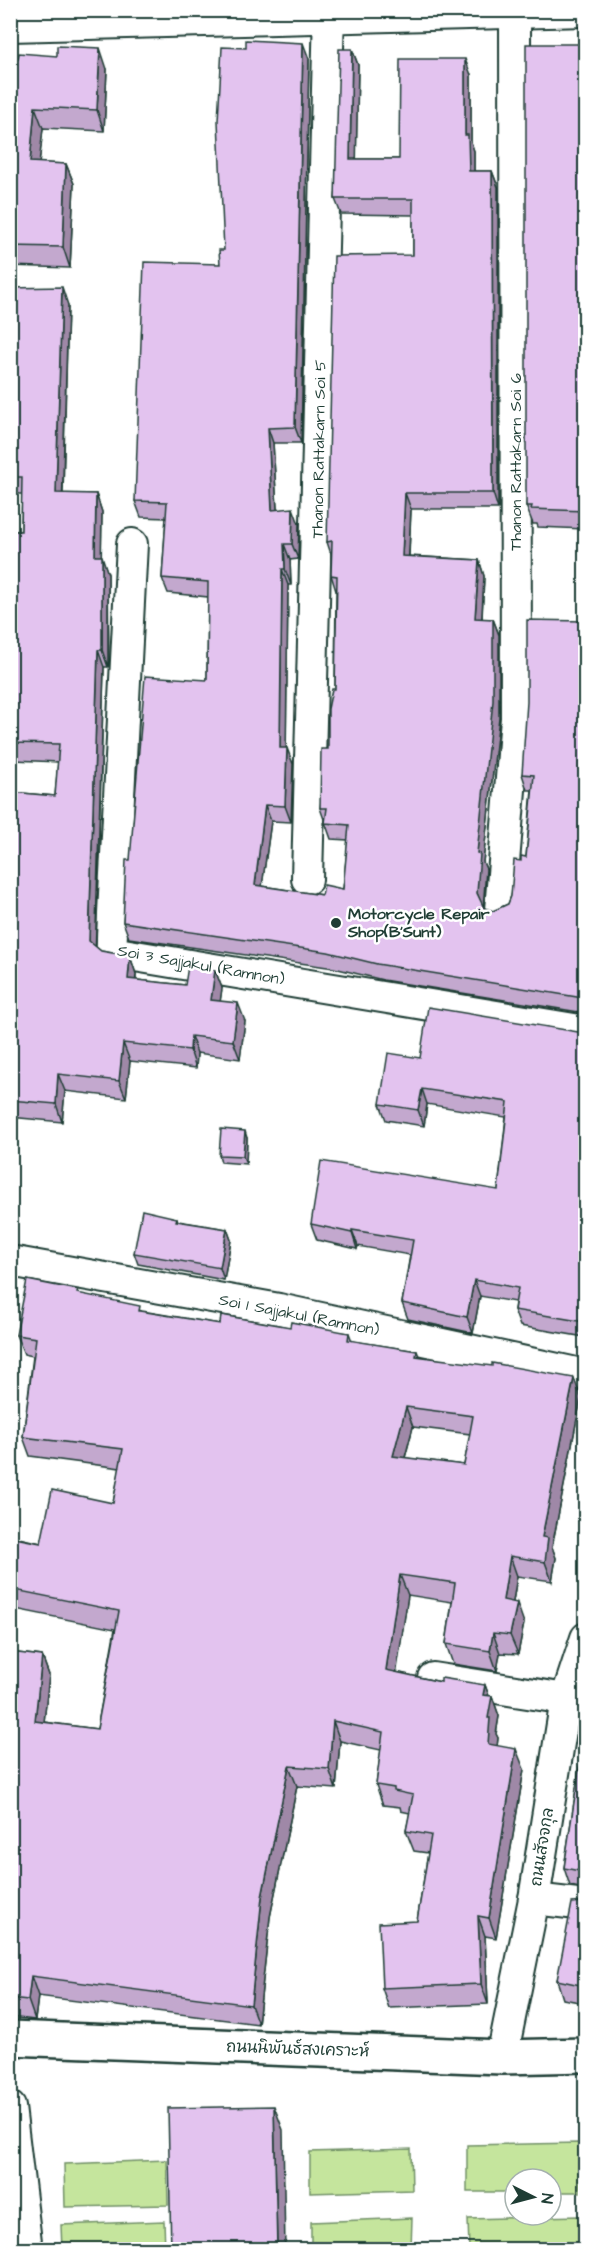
<svg xmlns="http://www.w3.org/2000/svg" width="596" height="2260" font-family="'Architects Daughter','Playpen Sans Thai',sans-serif">
  <style>
    .green { fill: #c5e59d; stroke: #729168; stroke-width: 1.5 }
    .lines { fill: none; stroke-linecap: round; stroke-linejoin: round }
    .minor-casing { stroke: #1f3d34; stroke-width: 34 }
    .major-casing { stroke: #1f3d34; stroke-width: 38 }
    .minor { stroke: #fff; stroke-width: 30 }
    .major { stroke: #fff; stroke-width: 33 }
    .wall { fill: #c3a8ce; stroke: #1f3d34; stroke-width: 1.5; fill-rule: evenodd }
    .shaded-wall { fill: #9f88a7; stroke: #1f3d34; stroke-width: 1.5 }
    .building { fill: #e3c3ef; stroke: #1f3d34; stroke-width: 1.5; fill-rule: evenodd }
    .poi-dot { fill: #1f3d34; stroke: #fff; stroke-width: 2 }
    .labels { text-anchor: middle; dominant-baseline: central; stroke-width: 5; stroke-linejoin: round; paint-order: stroke }
    .street-label { font-size: 16px; fill: #1f3d34; stroke: #fff }
    .poi-label { font-size: 16px; font-weight: bold; fill: #1f3d34; stroke: #fff; text-anchor: start }
  </style>
  <rect width="100%" height="100%" fill="#fff"/>
  <filter id="ink" filterUnits="userSpaceOnUse"><feTurbulence type="fractalNoise" baseFrequency=".0167" numOctaves="2"/><feDisplacementMap in="SourceGraphic" scale="12" xChannelSelector="R" yChannelSelector="G"/><feConvolveMatrix kernelMatrix="1 2 1 2 8 2 1 2 1" color-interpolation-filters="sRGB"/></filter>
  <g filter="url(#ink)">
    <!-- green -->
    <g class="green">
      <polygon points="579,2143 580,2192 551,2192 551,2179 515,2179 515,2192 467,2192 467,2145"/>
      <polygon points="411,2149 412,2190 310,2193 310,2152"/>
      <polygon points="167,2160 168,2205 65,2207 64,2164"/>
      <polygon points="579,2216 579,2249 469,2249 468,2219"/>
      <polygon points="412,2218 411,2249 311,2249 311,2222"/>
      <polygon points="164,2221 165,2249 62,2249 61,2225"/>
    </g>
    <g class="lines">
      <defs>
        <g id="minor">
          <polyline points="10,26 586,11"/>
          <polyline points="132,544 111,952 586,1031"/>
          <polyline points="307,879 329,10"/>
          <polyline points="500,910 516,718 515,10"/>
          <polyline points="10,1261 279,1309 586,1375"/>
          <polyline points="433,1678 566,1699"/>
          <polyline points="534,1899 586,1905"/>
          <polyline points="502,2057 534,1899 566,1699 586,1638"/>
          <polyline points="10,2107 27,2250"/>
        </g>
        <polyline id="major" points="10,2038 502,2057 586,2055"/>
      </defs>
      <!-- minor casing -->
      <use href="#minor" class="minor-casing"/>
      <!-- major casing -->
      <use href="#major" class="major-casing"/>
      <!-- minor -->
      <use href="#minor" class="minor"/>
      <!-- major -->
      <use href="#major" class="major"/>
    </g>
    <!-- wall -->
    <g class="wall">
      <polygon points="585,44 585,529 538,527 537,524 533,524 526,506"/>
      <polygon points="352,49 358,65 356,159 399,159 471,75 471,142 474,151 474,171 492,171 498,187 498,509 411,509 409,556 479,560 484,576 482,619 493,619 499,635 499,717 483,862 486,869 483,906 484,908 493,911 508,904 511,896 521,861 526,857 532,790 527,790 522,774 585,621 585,1013 383,980 334,968 129,938 123,922 130,860 207,680 208,597 168,593 162,578 166,518 141,517 135,501 220,264 224,250 309,59 301,443 273,443 277,509 299,524 298,559 290,560 291,585 288,585 286,748 293,764 291,822 271,821 262,886 322,895 343,889 348,840 331,839 320,808 328,749 335,689 336,591 331,575 331,554 327,542 413,255 413,215 341,214 335,199"/>
      <polygon points="10,59 18,59 107,69 104,131 43,128 39,163 66,164 74,184 70,268 10,266"/>
      <path d="M10,288L68,305L63,494H96L102,512L101,556L108,574L109,660L108,667H104L96,947L101,951L130,956L136,974V980L185,985L215,970L222,988L220,1001L245,1021L240,1059L197,1053L196,1068L130,1061L126,1098L65,1091L62,1122L10,1117V531H21L22,494H10ZM14,760L58,762L55,796L12,792Z"/>
      <polygon points="585,1031 585,1337 520,1326 514,1310 515,1302 480,1296 473,1333 408,1319 402,1303 410,1255 358,1246 357,1249 317,1240 311,1224 498,1190 506,1117 427,1104 424,1126 386,1120 380,1104 420,1058"/>
      <polygon points="247,1138 246,1164 221,1162 219,1155"/>
      <polygon points="177,1218 178,1221 227,1229 231,1240 224,1280 138,1264 134,1253"/>
      <path d="M78,1290L79,1294L142,1311L220,1324L290,1327L349,1333L352,1341L417,1351L419,1356L581,1398L552,1547L556,1558L552,1581L517,1576L513,1602L524,1623L518,1654L500,1653L497,1671L453,1664L446,1644L452,1602L408,1595L396,1672L441,1682L485,1685L489,1696H492L499,1716L496,1734L498,1738L497,1746L524,1769L496,1938L485,1936L488,2004L389,2008L382,1988L417,1921L428,1853L414,1851L406,1831L410,1813L401,1811L400,1807L383,1805L376,1785L381,1750L340,1741L336,1789L297,1786L270,1917L258,2024L38,1996L35,2020L10,2017V1652L42,1656L49,1675L44,1722L97,1729L115,1629L10,1608V1536L41,1543L113,1503L120,1468L30,1456L23,1437L33,1356L24,1354L16,1335ZM413,1427L470,1434L464,1465L405,1458Z"/>
      <polygon points="585,1730 585,1889 570,1886 564,1868"/>
      <polygon points="585,1902 585,2003 563,1999 557,1980"/>
    </g>
    <!-- shaded-wall -->
    <g class="shaded-wall">
      <polygon points="303,43 309,59 301,443 295,427"/>
      <polygon points="100,48 107,69 104,131 97,110"/>
      <polygon points="352,49 358,65 356,175 350,159"/>
      <polygon points="465,59 471,75 471,142 474,151 474,187 469,171 465,135"/>
      <polygon points="35,107 43,128 37,183 30,162"/>
      <polygon points="66,164 74,184 70,268 63,247"/>
      <polygon points="492,171 498,187 498,509 493,493"/>
      <polygon points="62,287 68,305 62,511 56,493"/>
      <polygon points="268,428 273,443 278,525 272,510"/>
      <polygon points="405,493 411,509 408,571 402,556"/>
      <polygon points="96,494 102,512 101,573 95,556"/>
      <polygon points="293,508 299,524 298,559 292,544"/>
      <polygon points="284,544 290,560 291,585 285,569"/>
      <polygon points="102,556 108,574 108,667 102,650"/>
      <polygon points="479,560 484,576 481,634 475,618"/>
      <polygon points="282,569 288,585 286,764 280,748"/>
      <polygon points="493,619 499,635 499,717 483,862 486,869 483,909 477,893 477,853"/>
      <polygon points="98,650 104,667 95,959 89,941"/>
      <polygon points="287,748 293,764 291,822 285,806"/>
      <polygon points="10,752 14,760 10,807"/>
      <polygon points="265,805 271,821 260,901 255,885"/>
      <polygon points="130,956 136,974 134,997 128,979"/>
      <polygon points="215,970 222,988 218,1018 211,1000"/>
      <polygon points="238,1003 245,1021 240,1059 233,1041"/>
      <polygon points="191,1036 197,1053 196,1068 190,1050"/>
      <polygon points="123,1043 130,1061 126,1098 119,1081"/>
      <polygon points="58,1074 65,1091 62,1122 56,1104"/>
      <polygon points="422,1089 427,1104 424,1126 418,1110"/>
      <polygon points="245,1131 247,1138 246,1164 243,1156"/>
      <polygon points="227,1229 231,1240 224,1280 220,1268"/>
      <polygon points="352,1230 358,1246 357,1249 352,1233"/>
      <polygon points="474,1280 480,1296 473,1333 467,1317"/>
      <polygon points="574,1378 581,1398 552,1547 556,1558 552,1581 545,1562 542,1537"/>
      <polygon points="406,1407 413,1427 400,1476 393,1456"/>
      <polygon points="510,1556 517,1576 510,1620 503,1600"/>
      <polygon points="400,1575 408,1595 394,1690 386,1670"/>
      <polygon points="517,1603 524,1623 518,1654 510,1635"/>
      <polygon points="493,1633 500,1653 497,1671 490,1651"/>
      <polygon points="42,1656 49,1675 42,1741 35,1721"/>
      <polygon points="485,1685 491,1702 492,1696 499,1716 496,1734 498,1738 495,1764 488,1744 488,1718 483,1695"/>
      <polygon points="333,1721 340,1741 336,1789 329,1769"/>
      <polygon points="516,1749 524,1769 496,1938 489,1918"/>
      <polygon points="289,1766 297,1786 270,1917 258,2024 251,2005 262,1897"/>
      <polygon points="478,1916 485,1936 488,2004 481,1984"/>
      <polygon points="31,1976 38,1996 35,2020 28,2000"/>
      <polygon points="274,2106 283,2130 285,2250 277,2250"/>
    </g>
    <!-- building -->
    <g class="building">
      <polygon points="246,40 303,43 295,427 268,428 272,510 293,508 292,544 284,544 285,569 282,569 280,748 287,748 285,806 265,805 255,885 322,895 324,885 343,889 349,825 325,823 327,808 320,808 321,749 328,749 328,709 332,689 335,689 337,576 331,575 332,541 327,542 334,256 413,255 413,199 335,199 339,49 352,49 350,159 399,159 400,59 465,59 465,135 468,135 469,171 492,171 493,493 405,493 402,556 479,560 475,618 493,619 493,701 477,853 480,854 477,893 484,908 493,911 508,904 511,896 514,860 521,861 521,856 526,857 534,775 522,774 527,702 527,620 585,621 585,999 583,998 377,964 328,952 123,922 126,860 130,860 145,676 207,680 208,582 162,578 167,502 135,501 144,262 220,264 219,250 224,250 218,121 222,47 246,48"/>
      <polygon points="526,44 585,44 585,511 531,509 532,506 526,506"/>
      <polygon points="57,46 100,48 97,110 35,107 30,162 66,164 63,247 10,246 10,59 18,59 19,53 57,56"/>
      <polygon points="62,287 56,493 96,494 95,556 102,556 102,650 98,650 89,941 101,951 130,956 128,979 185,985 188,966 215,970 211,1000 238,1003 233,1041 191,1036 190,1050 123,1043 119,1081 58,1074 56,1104 10,1100 10,792 55,796 59,744 10,743 10,531 21,531 22,477 10,477 10,288"/>
      <polygon points="428,1007 578,1032 585,1031 585,1322 514,1310 518,1288 474,1280 467,1317 402,1303 413,1240 352,1230 352,1233 311,1224 321,1161 498,1190 508,1102 422,1089 418,1110 380,1104 388,1053 420,1058"/>
      <polygon points="221,1129 245,1131 243,1156 219,1155"/>
      <polygon points="142,1210 177,1218 176,1221 227,1229 220,1268 134,1253"/>
      <path d="M27,1280L78,1290L77,1293L140,1306L139,1311L220,1324L221,1315L290,1327L291,1322L349,1333L348,1340L417,1351L416,1356L492,1366V1363L574,1378L542,1537L548,1538L545,1562L510,1556L503,1600L517,1603L510,1635L493,1633L490,1651L446,1644L455,1583L400,1575L386,1670L441,1682V1678L485,1685L483,1695L492,1696L488,1718H490L488,1744L516,1749L489,1918L478,1916L481,1984L382,1988L379,1923L417,1921L431,1835L406,1831L413,1795L394,1791V1788L376,1785L383,1732L333,1721L329,1769L289,1766L262,1897L251,2005L31,1976L28,2000L10,1998V1652L42,1656L35,1721L97,1729L119,1611L10,1589V1537L41,1543L52,1490L113,1503L123,1449L23,1437L36,1338L16,1335ZM406,1407L473,1416L464,1465L393,1456Z"/>
      <polygon points="585,1730 585,1872 564,1868"/>
      <polygon points="585,1902 585,1986 557,1980 572,1903"/>
      <polygon points="274,2106 277,2250 171,2250 168,2108"/>
    </g>
  </g>
  <!-- markers -->
  <circle class="poi-dot" cx="336" cy="923" r="6"/>
  <g class="labels">
    <!-- street labels -->
    <g class="street-label">
      <text transform="translate(319 449) rotate(-89)">Thanon Rattakarn Soi 5</text>
      <text transform="translate(516 462) rotate(-90)">Thanon Rattakarn Soi 6</text>
      <text transform="translate(201 965) rotate(10)">Soi 3 Sajjakul (Ramnon)</text>
      <text transform="translate(299 1315) rotate(11)">Soi 1 Sajjakul (Ramnon)</text>
      <text transform="translate(542 1847) rotate(-81)">ถนนสัจจกุล</text>
      <text transform="translate(298 2049) rotate(2)">ถนนนิพันธ์สงเคราะห์</text>
    </g>
    <!-- poi labels -->
    <g class="poi-label">
      <text x="348" y="914">Motorcycle Repair<tspan x="348" dy="18">Shop(B'Sunt)</tspan></text>
    </g>
  </g>
  <!-- margin -->
  <rect width="596" height="2260" fill="none" stroke="#fff" stroke-width="36"/>
  <rect x="18" y="18" width="560" height="2224" fill="none" stroke="#1f3d34" stroke-width="2" filter="url(#ink)"/>
  <!-- north arrow -->
  <g transform="translate(533 2197) rotate(96)"><circle r="28" fill="#ffffff" stroke="#a5b1ae" stroke-width="1.5"/>
  <path d="M0-4.5L10 22L0 15L-10 22Z" fill="#1f3d34"/>
  <text y="-9" font-size="16" font-weight="bold" text-anchor="middle" fill="#1f3d34">N</text>
  </g>
</svg>
